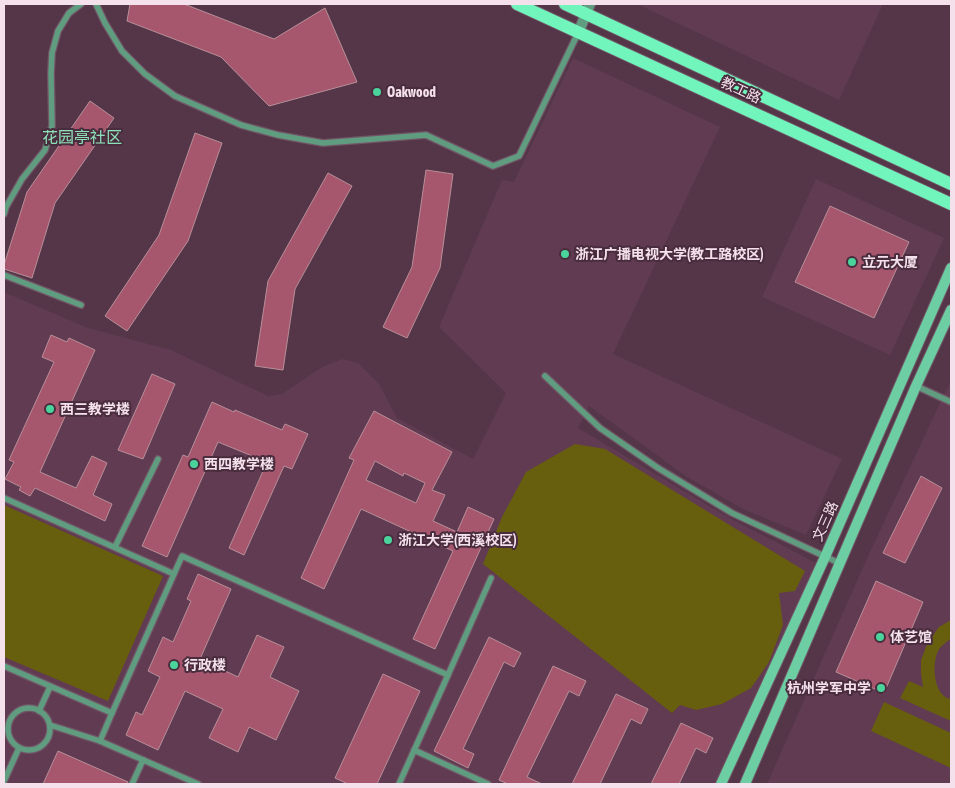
<svg xmlns="http://www.w3.org/2000/svg" width="955" height="788" font-family="'Asap Condensed','Noto Sans SC',sans-serif">
  <style>
    .built { fill: #603b52 }
    .green { fill: #685f0e }
    .building { fill: #a6566d; stroke: #b88f99; fill-rule: evenodd }
    .lines { fill: none; stroke-linecap: round; stroke-linejoin: round }
    .service-casing { stroke: #715566; stroke-width: 8 }
    .tertiary-casing { stroke: #715566; stroke-width: 12 }
    .secondary-casing { stroke: #715566; stroke-width: 12 }
    .primary-casing { stroke: #715566; stroke-width: 14 }
    .service { stroke: #609c7f; stroke-width: 5.5 }
    .tertiary { stroke: #609c7f; stroke-width: 10 }
    .secondary { stroke: #6ccea2; stroke-width: 10 }
    .primary { stroke: #71f5bc; stroke-width: 12 }
    .poi-dot { fill: #4ad49c; stroke: #492c3d; stroke-width: 2 }
    .labels { text-anchor: middle; dominant-baseline: central; stroke-width: 4; stroke-linejoin: round; paint-order: stroke }
    .street-label { font-size: 14px; fill: #f4e1ec; stroke: #492c3d }
    .poi-label { font-size: 14px; font-weight: bold; fill: #f4e1ec; stroke: #492c3d; text-anchor: start }
    .quarter-label { font-size: 16px; fill: #8de1b9; stroke: #492c3d }
  </style>
  <rect width="100%" height="100%" fill="#543648"/>
  <!-- built -->
  <g class="built">
    <polygon points="637,4 883,4 839,100"/>
    <polygon points="573,58 720,127 613,354 842,459 806,535 745,510 687,477 589,406 578,428 726,516 820,565 717,784 4,784 4,292 88,328 171,350 268,396 282,394 322,367 342,359 358,363 379,384 397,418 473,459 506,393 439,327 502,180 514,182"/>
    <polygon points="816,179 944,238 890,355 762,297"/>
    <polygon points="951,380 951,784 767,784 869,554"/>
  </g>
  <!-- green -->
  <g class="green">
    <polygon points="575,444 605,449 805,571 795,591 779,593 783,625 769,662 751,688 722,704 696,710 680,705 672,713 483,564 502,517 526,472"/>
    <polygon points="4,505 163,576 108,701 4,657"/>
    <path d="M951,620V638C948,641 942,645 939,649C932,661 933,687 944,696C946,698 949,698 951,700V721L900,698L909,681L923,687L921,674V660L928,642L939,627Z"/>
    <polygon points="884,702 951,733 951,768 871,731"/>
  </g>
  <!-- building -->
  <g class="building">
    <polygon points="130,4 184,4 274,39 325,8 357,82 269,106 221,57 127,21"/>
    <polygon points="90,101 114,118 55,203 32,278 4,269 4,265 27,192"/>
    <polygon points="195,133 222,143 188,241 127,331 105,316 159,235"/>
    <polygon points="426,170 453,174 440,268 407,338 383,327 412,267"/>
    <polygon points="328,173 352,186 295,289 283,370 255,366 268,281"/>
    <polygon points="830,206 909,242 874,318 795,282"/>
    <polygon points="51,335 67,342 69,338 95,350 40,472 76,488 92,456 107,463 93,495 112,504 105,521 35,488 30,496 19,490 21,487 5,479 14,462 9,460 54,362 42,357"/>
    <polygon points="152,374 175,384 143,459 118,450"/>
    <polygon points="212,402 234,412 235,410 282,430 285,424 308,434 292,469 284,466 244,555 229,548 267,462 218,442 167,557 142,546 183,455 188,457"/>
    <path d="M374,411L452,452L432,490L445,495L433,521L457,532L468,507L494,519L435,649L413,639L453,551L361,509L324,589L301,578L354,460L349,458ZM375,461L403,476L404,473L425,483L416,503L366,480Z"/>
    <polygon points="921,476 942,488 905,563 883,553"/>
    <polygon points="198,574 231,589 200,659 238,677 257,635 284,647 270,677 299,691 276,740 249,727 238,752 209,738 223,709 185,691 158,750 126,735 136,712 142,715 160,677 148,671 163,637 173,642 191,601 187,599"/>
    <polygon points="876,581 923,602 884,693 836,672"/>
    <polygon points="489,637 521,653 514,667 504,662 463,749 474,754 468,768 434,751"/>
    <polygon points="553,666 586,681 579,696 569,691 527,777 542,784 508,784 499,780"/>
    <polygon points="383,674 420,691 377,784 348,784 335,778"/>
    <polygon points="616,694 648,709 641,724 631,719 600,784 572,784"/>
    <polygon points="681,723 713,738 706,753 696,748 679,784 651,784"/>
    <polygon points="58,751 128,782 127,784 43,784"/>
  </g>
  <g class="lines">
    <defs>
      <g id="service">
        <polyline points="96,4 105,23 122,51 145,74 175,96 241,125 278,135 323,143 426,135 493,166 519,156 579,31"/>
        <polyline points="4,214 6,207 22,179 45,150 52,126 51,73 52,53 58,31 69,13 81,4"/>
        <polyline points="4,275 81,305"/>
        <polyline points="545,376 600,428 658,468 732,513 839,563"/>
        <polyline points="916,386 951,402"/>
        <polyline points="4,498 174,574 112,713 4,666"/>
        <polyline points="115,547 158,459"/>
        <polyline points="174,574 182,556 448,675 399,784"/>
        <polyline points="448,675 491,578"/>
        <circle cx="29" cy="729" r="21"/>
        <polyline points="39,711 50,687"/>
        <polyline points="50,725 100,741 198,784"/>
        <polyline points="100,741 112,713"/>
        <polyline points="414,750 488,784"/>
        <polyline points="4,781 19,748"/>
        <polyline points="132,784 143,760"/>
      </g>
      <polyline id="tertiary" points="579,31 590,4"/>
      <g id="secondary">
        <polyline points="721,784 825,557 951,268"/>
        <polyline points="745,784 916,386 951,310"/>
      </g>
      <g id="primary">
        <polyline points="517,4 951,204"/>
        <polyline points="565,4 951,184"/>
      </g>
    </defs>
    <!-- service casing -->
    <use href="#service" class="service-casing"/>
    <!-- tertiary casing -->
    <use href="#tertiary" class="tertiary-casing"/>
    <!-- secondary casing -->
    <use href="#secondary" class="secondary-casing"/>
    <!-- primary casing -->
    <use href="#primary" class="primary-casing"/>
    <!-- service -->
    <use href="#service" class="service"/>
    <!-- tertiary -->
    <use href="#tertiary" class="tertiary"/>
    <!-- secondary -->
    <use href="#secondary" class="secondary"/>
    <!-- primary -->
    <use href="#primary" class="primary"/>
  </g>
  <!-- markers -->
  <g class="poi-dot">
    <circle cx="377" cy="92" r="5"/>
    <circle cx="565" cy="254" r="5"/>
    <circle cx="852" cy="262" r="5"/>
    <circle cx="50" cy="409" r="5"/>
    <circle cx="194" cy="464" r="5"/>
    <circle cx="388" cy="540" r="5"/>
    <circle cx="880" cy="637" r="5"/>
    <circle cx="174" cy="665" r="5"/>
    <circle cx="881" cy="688" r="5"/>
  </g>
  <g class="labels">
    <!-- street labels -->
    <g class="street-label">
      <text transform="translate(741 90) rotate(25)">教工路</text>
      <text transform="translate(825 521) rotate(-66)">文三路</text>
    </g>
    <!-- poi labels -->
    <g class="poi-label">
      <text x="387" y="92">Oakwood</text>
      <text x="575" y="254">浙江广播电视大学(教工路校区)</text>
      <text x="862" y="262">立元大厦</text>
      <text x="60" y="409">西三教学楼</text>
      <text x="204" y="464">西四教学楼</text>
      <text x="398" y="540">浙江大学(西溪校区)</text>
      <text x="890" y="637">体艺馆</text>
      <text x="184" y="665">行政楼</text>
      <text x="871" y="688" text-anchor="end">杭州学军中学</text>
    </g>
    <!-- quarter labels -->
    <g class="quarter-label">
      <text x="82" y="137">花园亭社区</text>
    </g>
  </g>
  <!-- border -->
  <rect width="955" height="788" fill="none" stroke="#f4e1ec" stroke-width="10"/>
</svg>
